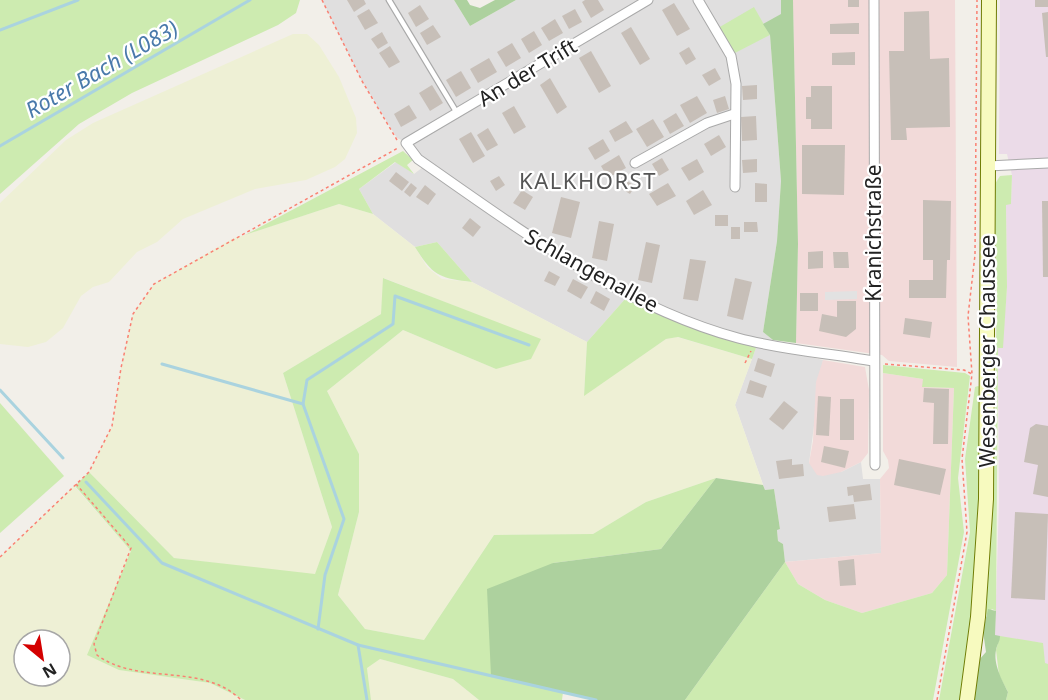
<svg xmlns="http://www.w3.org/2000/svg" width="1048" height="700" font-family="'Noto Sans',sans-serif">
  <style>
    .residential { fill: #e0dfdf }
    .commercial { fill: #f2dad9 }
    .industrial { fill: #ebdbe8 }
    .farmland { fill: #eef0d5; fill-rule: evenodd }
    .grass { fill: #cdebb0 }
    .forest { fill: #add19e }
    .parking { fill: #e2e2e2 }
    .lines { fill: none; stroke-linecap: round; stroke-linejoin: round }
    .stream { stroke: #aad3df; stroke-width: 3 }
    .building { fill: #c7bfb8 }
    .service-casing { stroke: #a9a9a9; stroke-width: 7 }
    .minor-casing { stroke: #a9a9a9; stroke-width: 11 }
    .secondary-casing { stroke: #707d05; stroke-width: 16 }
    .path { stroke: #fa8072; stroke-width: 1.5; stroke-dasharray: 3 3; stroke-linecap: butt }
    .service { stroke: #fff; stroke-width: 4.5 }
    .minor { stroke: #fff; stroke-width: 9 }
    .secondary { stroke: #f7fabf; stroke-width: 14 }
    .labels { text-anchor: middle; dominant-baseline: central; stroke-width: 4.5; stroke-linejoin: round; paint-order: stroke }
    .street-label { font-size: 21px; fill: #222; stroke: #fff }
    .water-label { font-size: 22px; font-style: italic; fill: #4a7aab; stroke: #fff }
    .neighbourhood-label { font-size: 22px; letter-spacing: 1.5px; fill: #555; stroke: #fff }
  </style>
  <rect width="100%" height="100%" fill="#f2efe9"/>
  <!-- residential -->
  <g class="residential">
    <polygon points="322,0 454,0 470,26 516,0 781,0 781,14 770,35 781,181 777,241 763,332 773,340 757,339 626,298 587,342 472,282 437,242 415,247 373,214 359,189 396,162 414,174 423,167 406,152 404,141 397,138 362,81"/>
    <polygon points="757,345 823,360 809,463 841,472 861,462 863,479 880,479 881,553 785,562 783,544 778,541 777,529 780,529 774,489 765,490 735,405"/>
  </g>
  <!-- commercial -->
  <g class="commercial">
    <polygon points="793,0 955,0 957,367 889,361 882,355 796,343 798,244"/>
    <polygon points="823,360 865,367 869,390 868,453 861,462 841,472 823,476 817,475 809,463 813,441 816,382"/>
    <polygon points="883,373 923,379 923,387 954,388 947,575 932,593 862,613 825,600 798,584 785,562 881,553 880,479 889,468 888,460 883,451"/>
  </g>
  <!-- industrial -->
  <polygon class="industrial" points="1000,0 1048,0 1048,664 1045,664 1042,643 995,636 999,500 998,348 1002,348 1007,287 1006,204 1011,204 1012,175 1007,154 999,154"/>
  <!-- farmland -->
  <g class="farmland">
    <polygon points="293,34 307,34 319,45 339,77 356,118 357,133 345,159 335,167 306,180 255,189 183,219 157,242 137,252 109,282 93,287 81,296 63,328 46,342 28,347 0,344 0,203 66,140 93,123"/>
    <polygon points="339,204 373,214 415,247 427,267 442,279 472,282 587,342 584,395 666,339 677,337 752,359 735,405 763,485 716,478 646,502 593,534 494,535 424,640 365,629 338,595 359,512 359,454 327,391 403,330 496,369 541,340 384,278 381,314 283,373 332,527 315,575 174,558 89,472 112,426 121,368 133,314 154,284 232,239"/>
    <path d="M74,486L131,551L120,670L210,683L245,700H0V557ZM24,640H60V676H24Z"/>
    <polygon points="380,659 453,679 479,700 371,700 367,667"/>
  </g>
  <!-- grass -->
  <g class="grass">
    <polygon points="0,0 300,0 296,13 278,25 132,93 79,124 0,194"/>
    <polygon points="754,7 770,35 733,54 718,28"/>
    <polygon points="403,151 413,160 407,165 414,174 395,162 359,189 373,214 339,204 245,235"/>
    <polygon points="1012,175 1011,204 1006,205 1007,287 1003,348 998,348 996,611 992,609 984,617 993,498 997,292 993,187 1000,176"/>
    <path d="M437,242L472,282C439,278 433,276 415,247Z"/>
    <polygon points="383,278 541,339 531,359 496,369 403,330 327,391 359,454 359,512 338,595 365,629 424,640 494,535 593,534 646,502 716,478 661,549 553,563 491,676 563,692 562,700 479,700 453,679 380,659 367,668 371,700 245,700 210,683 119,670 87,655 131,551 75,486 89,472 174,558 315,574 332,527 283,373 381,314"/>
    <polygon points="626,298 757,345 752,359 678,337 666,339 584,396 587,342"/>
    <polygon points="883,365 965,373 970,376 958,478 964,532 933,700 685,700 785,562 798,584 825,600 862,613 932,593 947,575 954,388 922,387 923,379 883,373"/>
    <path d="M978,386L982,388C980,493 975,596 962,700H939L970,532L965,459L975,387Z"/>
    <polygon points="0,403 64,476 0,533"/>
    <polygon points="1000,636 1043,643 1045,663 1048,664 1048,700 1006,700 1008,692 999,675 996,650"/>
  </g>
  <!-- forest -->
  <g class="forest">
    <polygon points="454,0 467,0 470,5 480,8 495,0 516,0 470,26"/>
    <polygon points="781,0 793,0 798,244 796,343 773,340 763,332 777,241 781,181 770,35 763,24 781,14"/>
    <polygon points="716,478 763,485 765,490 774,489 780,529 777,530 778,541 783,544 785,562 685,700 596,700 491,676 487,589 553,563 661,549"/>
    <path d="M988,609L996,611L995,635L1000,636C1000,642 997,644 996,650C993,664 1002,680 1008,692L1006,700H973L979,660L986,652L983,631Z"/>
  </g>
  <!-- parking -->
  <polygon class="parking" points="857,291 857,299 825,300 825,292"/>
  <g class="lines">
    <!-- stream -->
    <g class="stream">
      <polyline points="0,30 78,0"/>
      <polyline points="0,146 250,0"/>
      <polyline points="162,364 303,404 344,519 325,575 318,629"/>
      <polyline points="0,390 63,458"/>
      <polyline points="303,404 307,380 393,324 395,296 529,345"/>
      <polyline points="86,482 162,563 358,645 596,700"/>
      <polyline points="358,645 367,700"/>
    </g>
  </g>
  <!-- building -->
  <g class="building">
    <polygon points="347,0 364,0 366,4 354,12"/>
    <polygon points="585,0 598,0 604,10 591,18 582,2"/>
    <rect x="848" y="0" width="11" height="7"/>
    <rect x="1035" y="0" width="13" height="7"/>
    <polygon points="674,3 690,29 677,36 662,10"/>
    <polygon points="420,5 429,19 416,27 408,13"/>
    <polygon points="369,9 378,23 365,30 357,16"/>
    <polygon points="575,9 582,22 569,29 562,16"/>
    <polygon points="929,11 930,59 949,58 950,127 906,128 907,140 891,140 889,51 904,51 904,12"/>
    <polygon points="1048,12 1048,57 1046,57 1042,13"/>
    <polygon points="555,19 563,33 549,41 541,28"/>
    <polygon points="855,23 859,23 859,34 830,34 830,24"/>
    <polygon points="433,25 441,37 427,45 420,33"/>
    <polygon points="631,27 650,59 640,65 621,33"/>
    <polygon points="534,31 542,45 529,53 521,39"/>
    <polygon points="382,32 388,43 378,49 371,39"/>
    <polygon points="512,43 521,58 506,67 497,52"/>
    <polygon points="390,46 400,62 389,68 379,53"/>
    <polygon points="689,47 696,59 686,65 679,53"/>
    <polygon points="591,51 611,86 599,93 579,58"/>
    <polygon points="855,52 855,65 832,65 832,53"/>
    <polygon points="489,58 497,72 478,83 470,69"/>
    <polygon points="715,68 721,79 709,86 702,75"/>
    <polygon points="461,71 471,88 456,97 446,80"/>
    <polygon points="550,78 567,107 557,114 540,85"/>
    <polygon points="432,85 443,103 430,111 419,93"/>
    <polygon points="757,85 757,99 743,100 742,86"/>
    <polygon points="811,86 832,86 832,129 811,129 811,119 806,119 806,97 811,97"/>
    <polygon points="697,96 707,113 690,123 680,105"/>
    <polygon points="725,96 729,109 717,113 713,100"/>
    <polygon points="409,105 417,118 401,127 394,114"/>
    <polygon points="514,106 526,127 514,134 502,113"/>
    <polygon points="676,113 684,126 670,134 663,121"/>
    <polygon points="756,116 757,140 742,141 741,117"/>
    <polygon points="653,119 664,137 647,147 636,129"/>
    <polygon points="626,121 633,132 615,142 609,131"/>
    <polygon points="488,128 498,145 487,151 477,135"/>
    <polygon points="471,132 485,156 473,163 459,139"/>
    <polygon points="719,135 726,147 711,156 704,144"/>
    <polygon points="603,139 610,151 595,160 588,148"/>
    <polygon points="802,145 845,145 844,195 802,194"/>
    <polygon points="619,155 626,168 608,178 601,166"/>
    <polygon points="662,158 669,170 659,176 652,164"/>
    <polygon points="697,159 704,172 689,181 681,168"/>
    <polygon points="757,159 757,172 743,173 742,160"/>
    <polygon points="396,172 409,182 402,191 389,181"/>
    <polygon points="499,176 505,185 496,191 490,181"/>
    <polygon points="627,181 635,186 630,194 622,189"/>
    <polygon points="411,183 417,188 410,197 404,192"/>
    <polygon points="668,183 676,196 657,206 649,194"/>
    <polygon points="755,183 767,184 767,202 755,202"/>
    <polygon points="425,185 436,194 428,205 416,197"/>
    <polygon points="522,190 533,197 525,210 513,203"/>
    <polygon points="703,190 712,205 694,215 686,201"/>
    <polygon points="561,197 580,202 571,238 552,233"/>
    <polygon points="923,200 951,201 950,260 947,260 946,298 909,298 909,280 933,280 933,260 923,260"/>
    <polygon points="1042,201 1048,201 1048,277 1043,277"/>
    <rect x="715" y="215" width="13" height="11"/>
    <polygon points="470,218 481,227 473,237 462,228"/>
    <polygon points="599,221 614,224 607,261 592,258"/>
    <polygon points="744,222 757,222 758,232 744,232"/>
    <rect x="731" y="227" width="9" height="12"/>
    <polygon points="646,242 660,245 652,283 638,280"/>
    <polygon points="823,251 823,268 808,269 808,252"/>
    <polygon points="833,252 848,252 849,268 834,268"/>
    <polygon points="690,259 706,261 698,301 683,299"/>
    <polygon points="549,271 560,277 555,286 544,281"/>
    <polygon points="735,278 752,282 743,320 727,316"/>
    <polygon points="573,279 588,287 581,299 567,291"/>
    <polygon points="596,291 610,299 604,311 590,303"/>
    <rect x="800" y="293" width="18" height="18"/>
    <polygon points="837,301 856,301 856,329 846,337 819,331 822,314 837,317"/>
    <polygon points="905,318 932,322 930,338 903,334"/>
    <polygon points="758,358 775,364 771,377 754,371"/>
    <polygon points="750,380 767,386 763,398 746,393"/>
    <polygon points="924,388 949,389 948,444 933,444 934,403 923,402"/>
    <polygon points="818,396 831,397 829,436 816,435"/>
    <rect x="840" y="399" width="14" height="41"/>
    <polygon points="784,401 798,412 783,430 769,419"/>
    <polygon points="1036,424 1048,426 1048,497 1033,494 1038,465 1024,462 1030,428"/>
    <polygon points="824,446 849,451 845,468 821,462"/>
    <polygon points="792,459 792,465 803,464 804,476 779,479 776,461"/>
    <polygon points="899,459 946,469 940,495 894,485"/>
    <polygon points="870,484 872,500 854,502 853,495 848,496 847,487"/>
    <polygon points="854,504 856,519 829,522 827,507"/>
    <polygon points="1015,512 1048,514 1045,600 1011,598"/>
    <polygon points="854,559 856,585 840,586 838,561"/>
  </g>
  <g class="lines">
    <defs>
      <polyline id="service" points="389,0 457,113"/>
      <g id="minor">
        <path d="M648,0L406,143L418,159C516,227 622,307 738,338C782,350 828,353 873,361"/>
        <polyline points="698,0 731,56 736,84 735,187"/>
        <polyline points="874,0 875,465"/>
        <polyline points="635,163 707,123 734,114"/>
        <polyline points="988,166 1048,163"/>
      </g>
      <polyline id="secondary" points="967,700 978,617 986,499 989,0"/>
    </defs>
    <!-- service casing -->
    <use href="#service" class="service-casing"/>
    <!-- minor casing -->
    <use href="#minor" class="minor-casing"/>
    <!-- secondary casing -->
    <use href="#secondary" class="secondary-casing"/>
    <!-- path -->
    <g class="path">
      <polyline points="322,0 362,81 397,140"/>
      <polyline points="745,363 751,351"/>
      <polyline points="885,364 964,370 972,374"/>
      <path d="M76,484L131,548L94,644L97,655C139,686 203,662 241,700"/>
      <polyline points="0,557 89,472 112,426 121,368 133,314 154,284 398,148"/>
      <polyline points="937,700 967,532 962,459 972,374 968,316 975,255 977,0"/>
    </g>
    <!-- service -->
    <use href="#service" class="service"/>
    <!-- minor -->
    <use href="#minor" class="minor"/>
    <!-- secondary -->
    <use href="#secondary" class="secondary"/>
  </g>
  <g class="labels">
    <!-- street labels -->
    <g class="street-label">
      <text transform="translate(527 72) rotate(-31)">An der Trift</text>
      <text transform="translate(873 233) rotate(-90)">Kranichstraße</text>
      <text transform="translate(592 270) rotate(29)">Schlangenallee</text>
      <text transform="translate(987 351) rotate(-90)">Wesenberger Chaussee</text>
    </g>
    <!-- water labels -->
    <g class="water-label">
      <text transform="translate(101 68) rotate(-30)">Roter Bach (L083)</text>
    </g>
    <!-- neighbourhood labels -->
    <g class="neighbourhood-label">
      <text x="588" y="180">KALKHORST</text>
    </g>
  </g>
  <!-- north arrow -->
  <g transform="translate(42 658) rotate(150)"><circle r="28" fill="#ffffff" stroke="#a7a7a7" stroke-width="1.5"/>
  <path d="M0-4.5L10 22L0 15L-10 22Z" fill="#d40000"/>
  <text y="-9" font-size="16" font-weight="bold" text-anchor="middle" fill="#222222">N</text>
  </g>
</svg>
